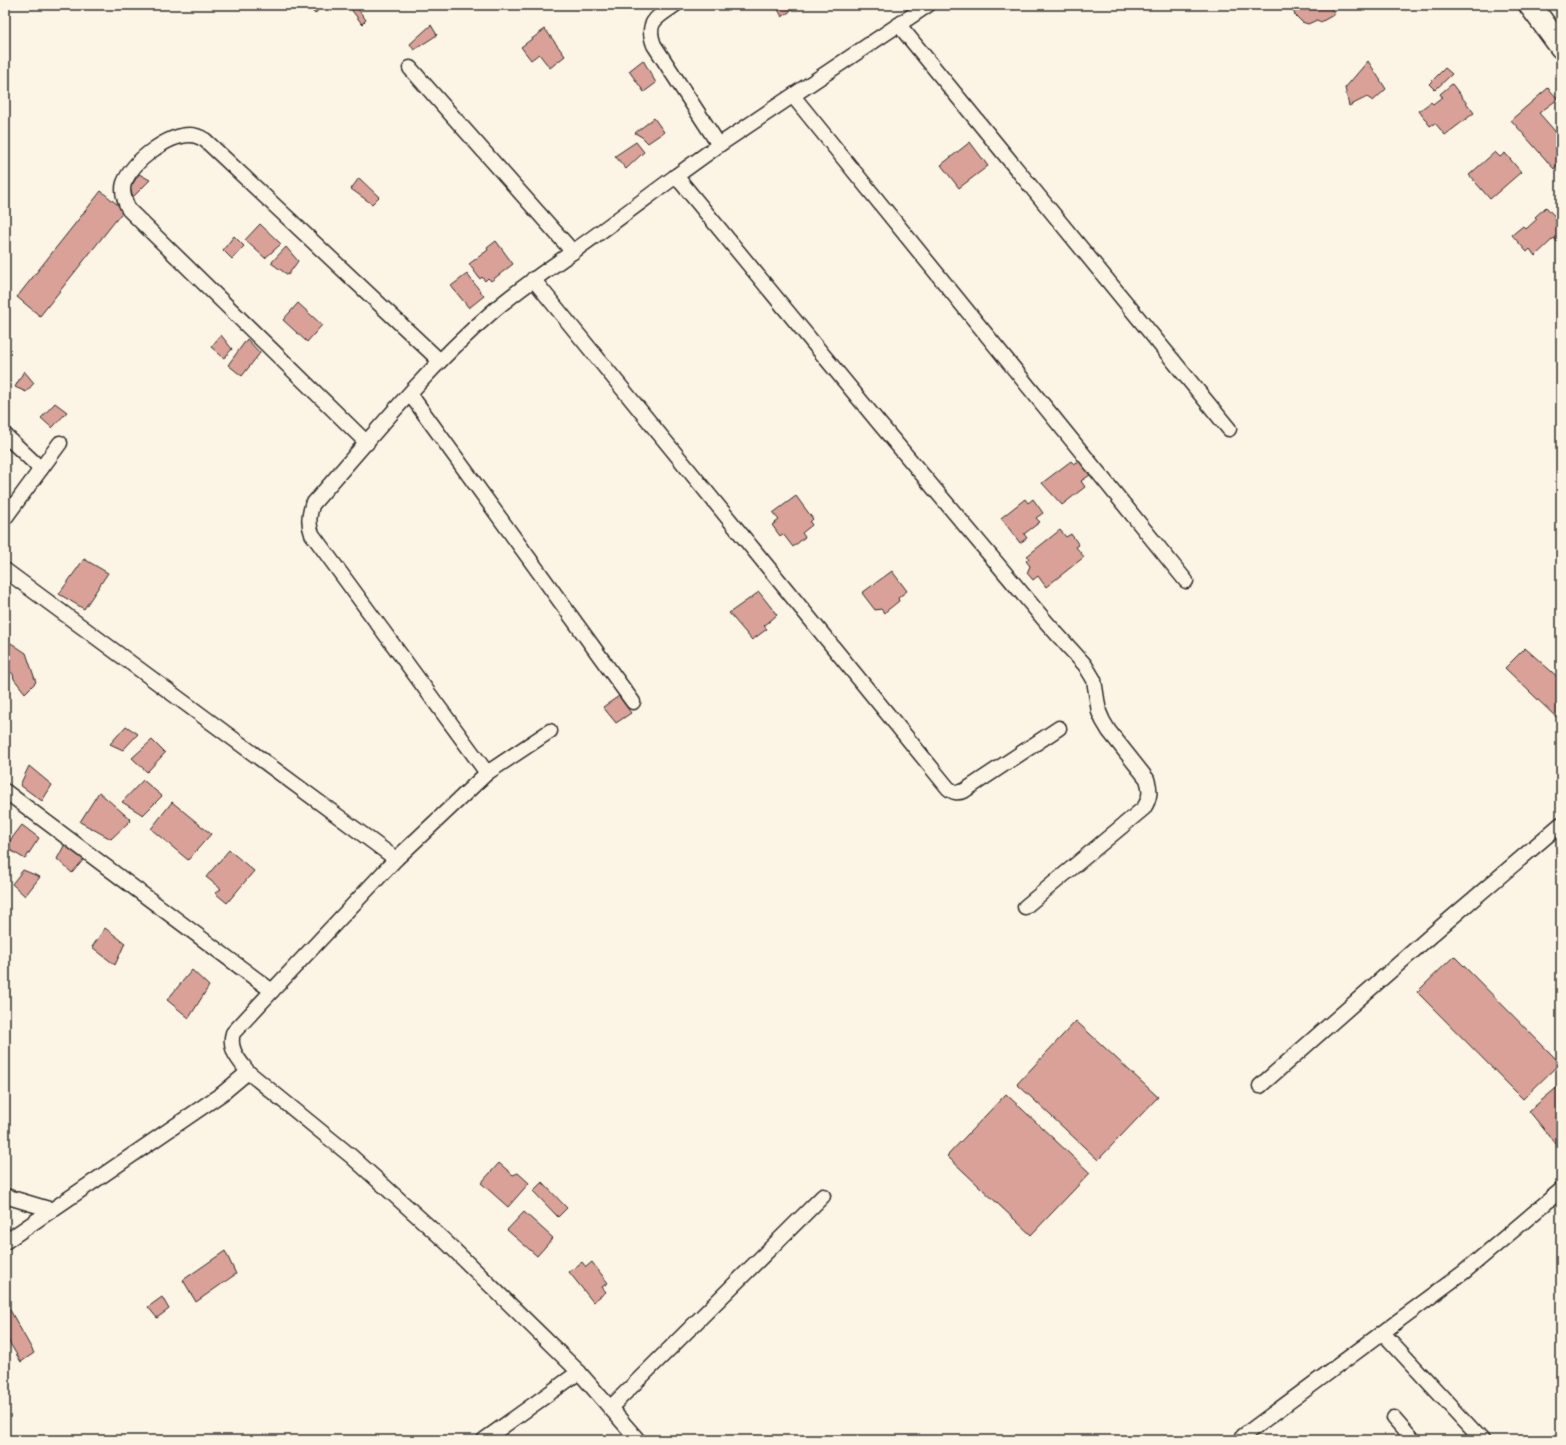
<svg xmlns="http://www.w3.org/2000/svg" width="1566" height="1445" font-family="'Architects Daughter',sans-serif">
  <style>
    .building { fill: #daa198; stroke: #2b2b2b }
    .lines { fill: none; stroke-linecap: round; stroke-linejoin: round }
    .minor-casing { stroke: #2b2b2b; stroke-width: 17 }
    .primary-casing { stroke: #2b2b2b; stroke-width: 25 }
    .minor { stroke: #fcf5e5; stroke-width: 14 }
    .primary { stroke: #fcf5e5; stroke-width: 22 }
  </style>
  <rect width="100%" height="100%" fill="#fcf5e5"/>
  <filter id="ink" filterUnits="userSpaceOnUse"><feTurbulence type="fractalNoise" baseFrequency=".025" numOctaves="2"/><feDisplacementMap in="SourceGraphic" scale="8" xChannelSelector="R" yChannelSelector="G"/><feConvolveMatrix kernelMatrix="1 2 1 2 8 2 1 2 1" color-interpolation-filters="sRGB"/></filter>
  <g filter="url(#ink)">
    <!-- building -->
    <g class="building">
      <polygon points="307,5 322,5 315,14"/>
      <polygon points="348,5 355,5 366,20 362,24"/>
      <polygon points="776,5 799,5 782,17"/>
      <polygon points="1291,5 1328,5 1335,14 1321,22 1317,20 1308,24 1302,22 1295,15"/>
      <polygon points="431,25 437,35 414,50 410,44"/>
      <polygon points="545,29 565,56 550,68 539,54 531,60 521,47"/>
      <polygon points="643,60 656,83 644,92 629,71"/>
      <polygon points="1368,61 1386,89 1373,101 1367,97 1349,106 1345,88"/>
      <polygon points="1445,68 1452,74 1435,90 1429,84"/>
      <polygon points="1452,84 1474,113 1445,135 1435,123 1430,126 1419,111 1431,102 1433,104 1442,97 1440,94"/>
      <polygon points="1548,88 1558,99 1539,113 1561,138 1561,159 1554,169 1511,120"/>
      <polygon points="654,118 664,132 648,143 642,137 635,133"/>
      <polygon points="636,142 644,152 626,169 615,156"/>
      <polygon points="970,142 988,166 959,188 941,165"/>
      <polygon points="1495,152 1500,157 1505,153 1521,172 1490,199 1469,175"/>
      <polygon points="139,174 150,180 133,197 130,188"/>
      <polygon points="359,178 379,197 372,204 351,189"/>
      <polygon points="101,191 124,210 40,316 17,297"/>
      <polygon points="1546,207 1561,223 1561,242 1559,244 1554,238 1535,256 1530,249 1527,252 1512,235 1523,226 1526,229 1537,219 1535,217"/>
      <polygon points="260,224 281,244 265,258 245,240"/>
      <polygon points="234,236 244,246 232,259 223,250"/>
      <polygon points="496,241 513,264 491,281 488,278 485,281 482,277 480,279 469,264 488,250 487,248"/>
      <polygon points="286,247 298,261 288,275 271,263"/>
      <polygon points="467,274 484,296 469,308 451,286"/>
      <polygon points="298,303 322,325 307,342 283,320"/>
      <polygon points="221,335 232,349 224,358 211,347"/>
      <polygon points="247,339 260,353 242,376 228,365"/>
      <polygon points="24,371 34,383 26,392 15,387"/>
      <polygon points="55,403 67,412 52,428 41,418"/>
      <polygon points="1071,461 1074,464 1079,461 1090,475 1081,481 1085,487 1062,505 1042,483"/>
      <polygon points="796,496 813,519 810,522 812,525 802,533 805,537 793,547 783,534 780,536 772,525 779,520 773,513"/>
      <polygon points="1025,499 1028,503 1033,499 1043,513 1036,518 1040,522 1024,534 1027,538 1020,543 1001,518"/>
      <polygon points="1060,530 1066,537 1071,534 1079,545 1076,547 1084,557 1046,587 1038,576 1033,580 1027,573 1030,566 1026,561 1029,559 1027,556"/>
      <polygon points="84,559 108,573 84,609 59,594"/>
      <polygon points="892,571 907,591 898,598 899,601 884,613 881,609 875,610 862,593"/>
      <polygon points="759,592 777,615 764,626 767,629 752,640 729,613"/>
      <polygon points="11,643 26,653 36,682 25,693 14,679 13,674 5,667 5,651"/>
      <polygon points="1525,648 1561,680 1561,718 1558,719 1505,668"/>
      <polygon points="619,696 631,713 616,723 603,707"/>
      <polygon points="126,726 138,734 123,750 110,744"/>
      <polygon points="152,740 165,753 147,772 132,758"/>
      <polygon points="29,766 52,785 42,801 20,785"/>
      <polygon points="143,780 162,796 143,815 122,802"/>
      <polygon points="99,792 131,820 111,839 80,822"/>
      <polygon points="172,802 211,834 188,860 151,829"/>
      <polygon points="22,825 39,838 25,859 5,847"/>
      <polygon points="66,842 85,858 72,873 57,859"/>
      <polygon points="229,850 254,871 227,903 215,893 221,889 206,877"/>
      <polygon points="23,870 40,877 25,896 12,884"/>
      <polygon points="105,928 125,943 115,965 92,947"/>
      <polygon points="1454,956 1560,1063 1523,1099 1417,992"/>
      <polygon points="192,970 209,986 189,1018 167,1000"/>
      <polygon points="1076,1021 1158,1097 1098,1160 1017,1084"/>
      <polygon points="1561,1084 1561,1150 1529,1111"/>
      <polygon points="1006,1094 1090,1173 1031,1235 947,1156"/>
      <polygon points="499,1163 513,1175 518,1173 529,1183 508,1207 481,1183"/>
      <polygon points="542,1182 567,1208 558,1217 533,1191"/>
      <polygon points="524,1212 553,1238 537,1256 507,1230"/>
      <polygon points="225,1251 236,1274 196,1302 183,1280"/>
      <polygon points="582,1262 586,1267 592,1262 608,1283 602,1287 606,1292 593,1302 569,1272"/>
      <polygon points="162,1297 169,1309 157,1318 148,1307"/>
      <polygon points="5,1301 34,1353 21,1362 5,1335"/>
    </g>
    <g class="lines">
      <defs>
        <g id="minor">
          <path d="M675,5C657,17 645,22 654,45L719,145"/>
          <path d="M928,5L719,145L676,176L879,423L1047,623L1085,665L1094,680L1099,712L1103,721L1109,731L1147,779C1151,791 1150,798 1144,808L1025,907"/>
          <polyline points="899,25 1229,429"/>
          <polyline points="410,68 573,252"/>
          <polyline points="793,96 1186,581"/>
          <path d="M533,279L948,788C954,793 957,793 964,791L1059,728"/>
          <polyline points="410,394 633,702"/>
          <polyline points="5,435 41,469"/>
          <path d="M367,443L129,210C125,202 121,192 124,183C133,161 167,135 190,135C196,135 200,137 205,140L440,361"/>
          <polyline points="5,518 60,443"/>
          <polyline points="5,570 396,859"/>
          <path d="M550,731L487,773L312,534C308,523 309,517 312,505C369,440 425,370 491,313C517,290 546,271 574,251C608,227 642,201 676,176"/>
          <polyline points="5,791 272,991 396,859 487,773"/>
          <path d="M272,991L233,1033C228,1049 239,1060 248,1072L351,1156L446,1242L579,1372L638,1440"/>
          <polyline points="1260,1086 1436,931 1561,824"/>
          <polyline points="5,1196 52,1210"/>
          <polyline points="5,1242 223,1093 248,1072"/>
          <polyline points="1383,1333 1482,1440"/>
          <polyline points="610,1408 823,1196"/>
          <polyline points="1394,1418 1413,1440"/>
          <polyline points="1243,1436 1464,1272 1561,1190"/>
          <polyline points="484,1440 579,1372"/>
        </g>
        <polyline id="primary" points="1530,5 1561,47"/>
      </defs>
      <!-- minor casing -->
      <use href="#minor" class="minor-casing"/>
      <!-- primary casing -->
      <use href="#primary" class="primary-casing"/>
      <!-- minor -->
      <use href="#minor" class="minor"/>
      <!-- primary -->
      <use href="#primary" class="primary"/>
    </g>
  </g>
  <!-- margin -->
  <rect width="1566" height="1445" fill="none" stroke="#fcf5e5" stroke-width="20"/>
  <rect x="10" y="10" width="1546" height="1425" fill="none" stroke="#2b2b2b" stroke-width="1.5" filter="url(#ink)"/>
</svg>
